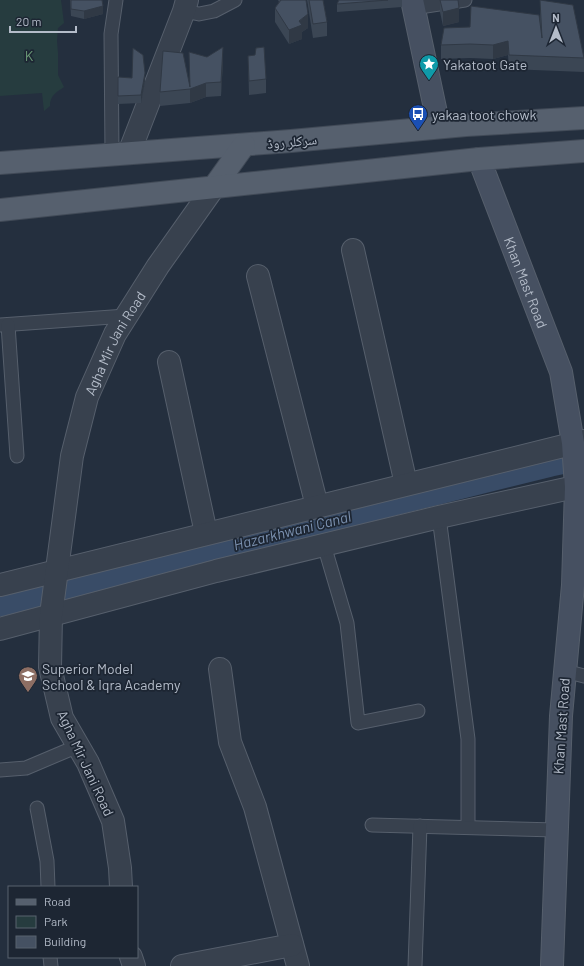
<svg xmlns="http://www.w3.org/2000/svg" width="584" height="966" font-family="Barlow,'Noto Naskh Arabic',sans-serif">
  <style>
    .green { fill: #263c3f }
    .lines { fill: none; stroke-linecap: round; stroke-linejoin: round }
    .canal { stroke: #394c67; stroke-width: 23 }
    .lane-casing { stroke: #565f6c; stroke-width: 15 }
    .street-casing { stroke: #565f6c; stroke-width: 24 }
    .secondary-casing { stroke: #565f6c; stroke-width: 24 }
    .primary-casing { stroke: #414a57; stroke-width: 24 }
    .lane { stroke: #38414e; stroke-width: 13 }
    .street { stroke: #38414e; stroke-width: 22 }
    .secondary { stroke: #465061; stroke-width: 22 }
    .primary { stroke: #56606e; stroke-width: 22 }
    .wall { fill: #3b4654 }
    .shaded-wall { fill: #303945 }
    .building { fill: #455162; stroke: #303945 }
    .labels { text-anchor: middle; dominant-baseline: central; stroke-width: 3.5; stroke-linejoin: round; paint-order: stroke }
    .park-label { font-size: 14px; fill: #6b9a76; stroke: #1d2633 }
    .poi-label { font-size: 14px; fill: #b4bcc9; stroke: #1d2633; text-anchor: start }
    .street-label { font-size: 14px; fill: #b4bcc9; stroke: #1d2633 }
    .water-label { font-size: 15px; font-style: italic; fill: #7c92b1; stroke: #1d2633 }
  </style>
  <rect width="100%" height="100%" fill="#242f3e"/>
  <!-- green -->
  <path class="green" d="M0,0H61L64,23L58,28L57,41L58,53V75L64,87C55,93 50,96 50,106L44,111L42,93L0,96Z"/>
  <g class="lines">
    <!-- canal -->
    <polyline class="canal" points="0,605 78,586 170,560 551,465 584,458"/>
    <defs>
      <g id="lane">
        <polyline points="413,8 465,0"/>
        <polyline points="184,11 199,14 214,11 235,0"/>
        <polyline points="112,154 111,34 116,0"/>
        <polyline points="0,325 126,316"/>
        <polyline points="8,325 17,456"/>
        <polyline points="439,517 468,739 468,827"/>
        <polyline points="324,545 347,623 358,723 418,711"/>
        <polyline points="565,671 584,676"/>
        <polyline points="0,770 26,768 78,746"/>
        <polyline points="37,808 47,861 48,887"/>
        <polyline points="372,825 556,830"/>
        <polyline points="50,957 51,966"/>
        <polyline points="415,966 420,826"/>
      </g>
      <g id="street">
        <polyline points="129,153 184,11 187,0"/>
        <polyline points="353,250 406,484"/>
        <polyline points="258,276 317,506"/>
        <polyline points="169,362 206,533"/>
        <polyline points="0,585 584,441"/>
        <polyline points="0,629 216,571 439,517 584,485"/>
        <polyline points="220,669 230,742 255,807 298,966"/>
        <path id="s1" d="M121,887L120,868L113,821L88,763L62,718L50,667L51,615L72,456L87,397L115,334L158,266L214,187"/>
        <polyline points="131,957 134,966"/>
        <polyline points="182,966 292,945"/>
      </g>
      <g id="secondary">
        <polyline points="412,0 439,127"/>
        <path id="s2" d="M479,159L561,372L573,443L576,487L573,585L561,716L552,966"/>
      </g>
      <g id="primary">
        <polyline points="0,163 291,141 466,125 584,118"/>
        <polyline points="214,187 244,145"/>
        <polyline points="0,210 479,159 584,151"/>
      </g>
    </defs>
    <!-- lane casing -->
    <use href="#lane" class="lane-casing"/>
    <!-- street casing -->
    <use href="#street" class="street-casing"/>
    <!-- secondary casing -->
    <use href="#secondary" class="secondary-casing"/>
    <!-- primary casing -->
    <use href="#primary" class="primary-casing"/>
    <!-- lane -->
    <use href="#lane" class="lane"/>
    <!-- street -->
    <use href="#street" class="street"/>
    <!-- secondary -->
    <use href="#secondary" class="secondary"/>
    <!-- primary -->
    <use href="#primary" class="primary"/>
  </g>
  <!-- wall -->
  <g class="wall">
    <polygon points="70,0 102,0 103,14 84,19 71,16"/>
    <polygon points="278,0 306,0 308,28 302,32 302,39 289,44 275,22 275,8 279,2"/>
    <polygon points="307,0 323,0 327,22 327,36 313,38"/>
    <polygon points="339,0 402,0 402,7 337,12 337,4"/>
    <polygon points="440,0 458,0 459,22 443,26 440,12"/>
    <polygon points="540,0 584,58 584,72 509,69 508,55 493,59 470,58 441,59 441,45 540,25"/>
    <polygon points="248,56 266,79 266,93 249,95"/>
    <polygon points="223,61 221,96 206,97 190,103 160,106 160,92 190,86"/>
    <polygon points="118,77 145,81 141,103 118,104"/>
  </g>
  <!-- shaded-wall -->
  <g class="shaded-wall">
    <polygon points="103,6 103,14 84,19 84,11"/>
    <polygon points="459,8 459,22 443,26 443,12"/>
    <polygon points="308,14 308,28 302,32 302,39 289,44 289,30"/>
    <polygon points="508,41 508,55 493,59 493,45"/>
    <polygon points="223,47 223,61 221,96 221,82"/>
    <polygon points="145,73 145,81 141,103 141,95"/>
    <polygon points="206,83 206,97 190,103 190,89"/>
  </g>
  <!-- building -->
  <g class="building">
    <polygon points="71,0 102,0 103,6 84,11 71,9"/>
    <polygon points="281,0 306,0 308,14 299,21 302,25 289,30 275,8"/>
    <polygon points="309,0 323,0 327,22 313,24"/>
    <polygon points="339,0 388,0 337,4"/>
    <polygon points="440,0 458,0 459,8 443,12"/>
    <polygon points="540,0 573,5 584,58 509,55 508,41 493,45 470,44 441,45 444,28 470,27 471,6 539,15 542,38"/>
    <polygon points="223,47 221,82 206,83 190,89 160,92 163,51 183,53 190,87 189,52 207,57"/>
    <polygon points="264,47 266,79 249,81 248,56 255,55 256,48"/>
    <polygon points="133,48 143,55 145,73 141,95 118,96 118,77 132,78"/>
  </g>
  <!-- icons -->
  <defs>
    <symbol id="sight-pin" viewBox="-11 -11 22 30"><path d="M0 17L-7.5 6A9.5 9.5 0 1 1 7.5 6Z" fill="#0f9aa8" stroke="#1d2633"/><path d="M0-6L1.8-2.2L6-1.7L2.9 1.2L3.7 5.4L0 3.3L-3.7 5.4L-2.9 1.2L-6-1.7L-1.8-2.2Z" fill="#fff"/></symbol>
    <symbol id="bus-pin" viewBox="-11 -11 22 30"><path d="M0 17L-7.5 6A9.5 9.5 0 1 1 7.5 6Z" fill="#1a4fb4" stroke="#1d2633"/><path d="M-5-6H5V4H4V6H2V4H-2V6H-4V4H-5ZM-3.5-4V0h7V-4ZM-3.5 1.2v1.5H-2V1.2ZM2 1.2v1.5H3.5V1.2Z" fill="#fff"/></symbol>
    <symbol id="school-pin" viewBox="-11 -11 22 30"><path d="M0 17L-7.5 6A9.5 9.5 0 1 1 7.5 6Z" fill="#8d6e63" stroke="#1d2633"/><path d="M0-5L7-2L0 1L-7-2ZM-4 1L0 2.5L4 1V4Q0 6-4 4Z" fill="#fff"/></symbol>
  </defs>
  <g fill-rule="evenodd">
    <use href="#sight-pin" x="418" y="53" width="22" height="30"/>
    <use href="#bus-pin" x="407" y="103" width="22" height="30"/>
    <use href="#school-pin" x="17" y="665" width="22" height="30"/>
  </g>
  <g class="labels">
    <!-- park labels -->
    <g class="park-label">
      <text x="29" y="55">K</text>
    </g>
    <!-- poi labels -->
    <g class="poi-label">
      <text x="443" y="64">Yakatoot Gate</text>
      <text x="432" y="114">yakaa toot chowk</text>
      <text x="42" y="668">Superior Model<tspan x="42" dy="16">School &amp; Iqra Academy</tspan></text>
    </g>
    <!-- street labels -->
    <g class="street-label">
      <text transform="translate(292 141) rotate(-5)">سرکلر روڈ</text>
      <text stroke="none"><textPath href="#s2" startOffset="132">Khan Mast Road</textPath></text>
      <text stroke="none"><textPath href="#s1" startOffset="568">Agha Mir Jani Road</textPath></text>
      <text transform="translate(561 726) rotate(-86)">Khan Mast Road</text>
      <text transform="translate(86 763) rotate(65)">Agha Mir Jani Road</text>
    </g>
    <!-- water labels -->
    <g class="water-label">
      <text transform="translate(292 530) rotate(-14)">Hazarkhwani Canal</text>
    </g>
  </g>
  <!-- legend -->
  <rect x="8" y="886" width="130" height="72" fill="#1d2633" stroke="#59626f"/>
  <rect x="16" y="899" width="20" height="6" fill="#56606e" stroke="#59626f"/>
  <text x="44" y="906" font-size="12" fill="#b4bcc9">Road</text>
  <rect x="16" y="916" width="20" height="12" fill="#263c3f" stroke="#59626f"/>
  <text x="44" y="926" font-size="12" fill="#b4bcc9">Park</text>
  <rect x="16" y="936" width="20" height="12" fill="#455162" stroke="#59626f"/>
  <text x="44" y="946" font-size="12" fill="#b4bcc9">Building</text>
  <!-- north arrow -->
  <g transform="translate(556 28)" stroke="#1d2633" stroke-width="3" paint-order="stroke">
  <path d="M0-3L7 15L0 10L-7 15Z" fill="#b4bcc9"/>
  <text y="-6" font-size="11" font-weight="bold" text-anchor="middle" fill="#b4bcc9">N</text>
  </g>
  <!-- scale -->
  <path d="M10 26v6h66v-6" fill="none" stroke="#b4bcc9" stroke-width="2"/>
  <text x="16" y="26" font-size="12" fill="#b4bcc9" stroke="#1d2633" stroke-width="3" paint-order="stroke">20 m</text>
</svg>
